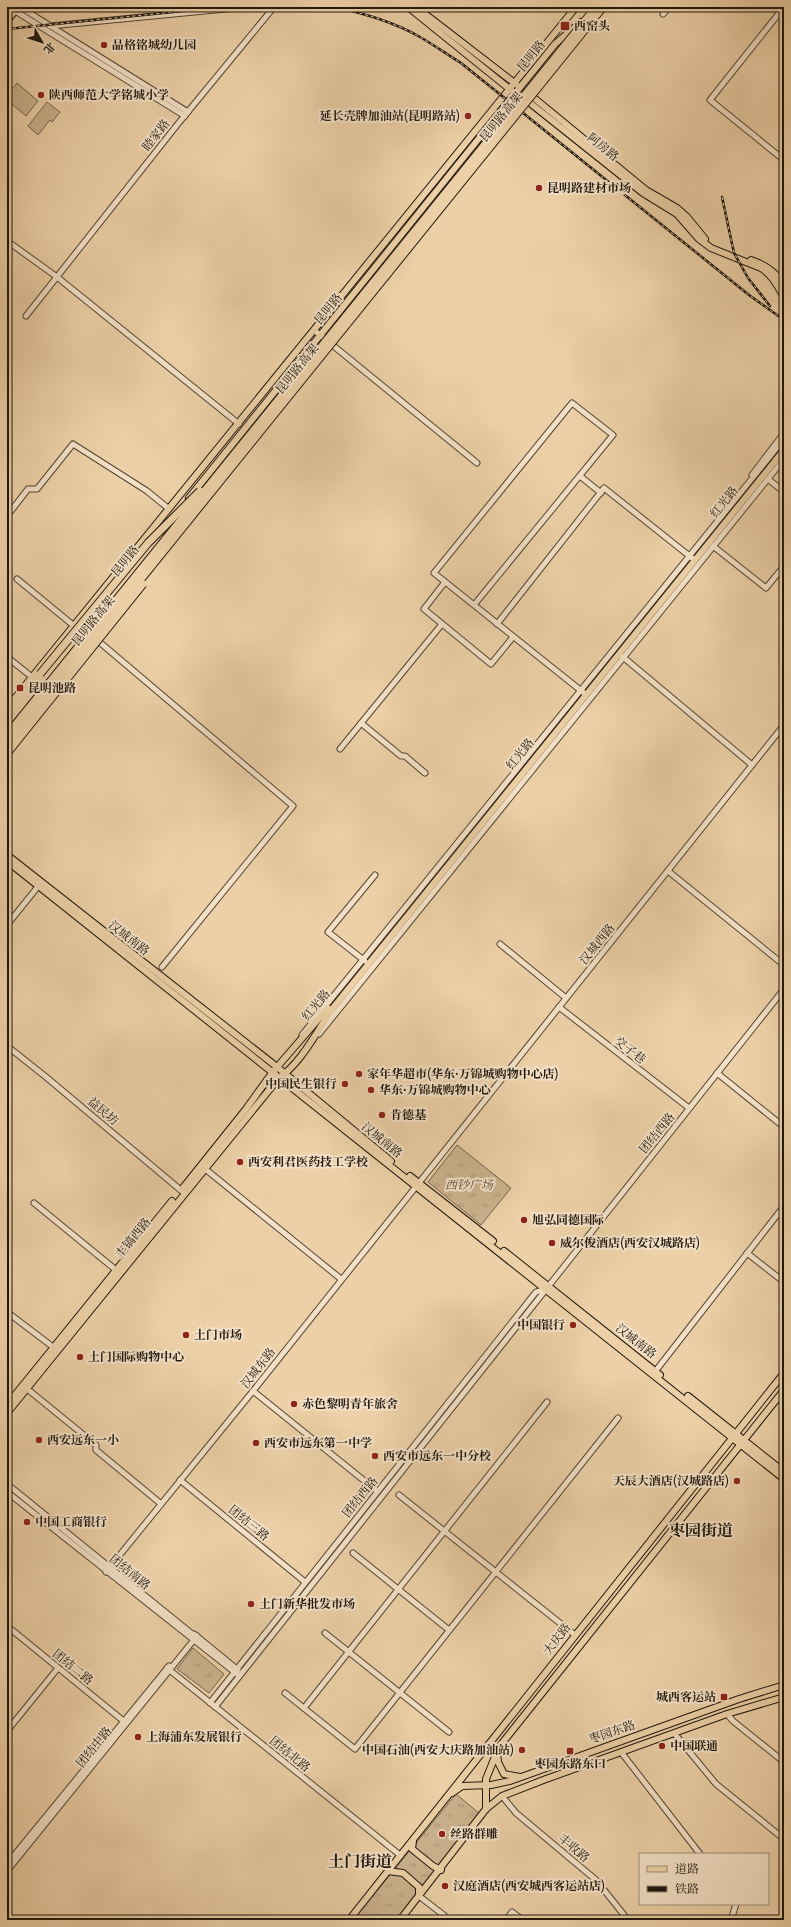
<svg xmlns="http://www.w3.org/2000/svg" width="791" height="1927" font-family="Cardo,'Noto Serif SC',serif">
  <style>
    .grass { fill: url(#grass-tufts); stroke: #74644e }
    .pitch { fill: #cab18d; stroke: #74644e }
    .lines { fill: none; stroke-linecap: round; stroke-linejoin: round }
    .minor-casing { stroke: #524534; stroke-width: 7 }
    .major-casing { stroke: #1e170e; stroke-width: 8 }
    .highway-casing { stroke: #1e170e; stroke-width: 9 }
    .minor { stroke: #f3e0c6; stroke-width: 5 }
    .major { stroke: #edd0a7; stroke-width: 6 }
    .highway { stroke: #edd0a7; stroke-width: 7 }
    .rail-casing { stroke: #1e170e; stroke-width: 2.5 }
    .rail { stroke: #f3e0c6; stroke-width: 1; stroke-dasharray: 3; stroke-linecap: butt }
    .highway-bridge-casing { stroke: #1e170e; stroke-width: 9; stroke-linecap: butt }
    .highway-bridge { stroke: #edd0a7; stroke-width: 7 }
    .poi-dot { fill: #8f2418; stroke: #f3e0c6; stroke-width: 1.5 }
    .labels { text-anchor: middle; dominant-baseline: central; stroke-width: 4; stroke-linejoin: round; paint-order: stroke }
    .poi-label { font-size: 12px; font-weight: bold; fill: #1e170e; stroke: #f3e0c6; text-anchor: start }
    .street-label { font-size: 12px; fill: #1e170e; stroke: #f3e0c6 }
    .park-label { font-size: 12px; font-style: italic; fill: #524534; stroke: #f3e0c6 }
    .district-label { font-size: 16px; font-weight: bold; fill: #1e170e; stroke: #f3e0c6 }
  </style>
  <defs>
    <pattern id="grass-tufts" width="24" height="20" patternUnits="userSpaceOnUse"><rect width="24" height="20" fill="#cab18d"/><path d="M3 7l-1-3M5 7V3M7 7l1-3M15 17l-1-3M17 17v-4M19 17l1-3" fill="none" stroke="#ad9878"/></pattern>
  </defs>
  <rect width="100%" height="100%" fill="#edd0a7"/>
  <filter id="stains"><feTurbulence type="fractalNoise" baseFrequency=".005" numOctaves="4"/><feColorMatrix values="0 0 0 0 .2 0 0 0 0 .09 0 0 0 0 .02 0 0 0 .5 -.17"/></filter>
  <radialGradient id="worn" r=".72"><stop offset=".6" stop-color="#630" stop-opacity="0"/><stop offset="1" stop-color="#630" stop-opacity=".3"/></radialGradient>
  <!-- grass -->
  <g class="grass">
    <polygon points="457,1145 511,1188 481,1225 428,1182"/>
    <polygon points="193,1648 224,1674 209,1693 177,1669"/>
    <polygon points="456,1794 480,1814 396,1920 353,1920"/>
  </g>
  <!-- pitch -->
  <g class="pitch">
    <polygon points="17,83 38,101 26,116 7,100 7,95"/>
    <polygon points="47,102 60,112 52,122 50,120 38,135 28,126"/>
  </g>
  <g class="lines">
    <defs>
      <g id="minor">
        <polyline points="20,7 188,112"/>
        <polyline points="784,7 710,100 784,160"/>
        <polyline points="12,9 185,116"/>
        <polyline points="663,14 669,7"/>
        <polyline points="50,26 246,7"/>
        <polyline points="7,241 57,277 239,424"/>
        <polyline points="26,316 177,125 274,7"/>
        <polyline points="314,330 477,463"/>
        <polyline points="752,475 784,433"/>
        <polyline points="580,476 601,493"/>
        <polyline points="768,479 784,492"/>
        <polyline points="7,516 28,489 37,489 73,444 147,491 169,509"/>
        <polyline points="713,546 766,588 784,566"/>
        <polyline points="17,579 73,625"/>
        <polyline points="445,582 424,609 491,664 513,637"/>
        <path d="M474,605L613,435L572,403L434,573C484,613 534,653 584,693"/>
        <polyline points="497,624 604,488 692,558"/>
        <polyline points="81,632 97,640 293,806 162,967"/>
        <polyline points="7,657 32,677"/>
        <polyline points="623,657 752,765"/>
        <polyline points="361,723 401,756 405,756 425,773"/>
        <polyline points="340,749 442,624"/>
        <polyline points="668,871 784,965"/>
        <polyline points="7,925 40,884"/>
        <polyline points="500,944 566,998"/>
        <polyline points="365,961 328,932 375,875"/>
        <polyline points="559,1007 689,1108"/>
        <polyline points="319,1034 784,459"/>
        <polyline points="302,1035 784,439"/>
        <polyline points="7,1046 46,1077 183,1192"/>
        <polyline points="717,1073 784,1127"/>
        <polyline points="204,1168 341,1279"/>
        <polyline points="34,1203 116,1270"/>
        <polyline points="747,1253 784,1282"/>
        <polyline points="7,1312 57,1350"/>
        <polyline points="654,1373 784,1206"/>
        <polyline points="26,1388 96,1445 96,1450 160,1503"/>
        <polyline points="253,1391 377,1491"/>
        <polyline points="180,1480 305,1582"/>
        <polyline points="7,1484 191,1633 194,1634 238,1670"/>
        <polyline points="7,1492 237,1674"/>
        <polyline points="399,1495 575,1635"/>
        <polyline points="353,1553 449,1630"/>
        <polyline points="106,1572 253,1391 784,725"/>
        <polyline points="7,1626 126,1723"/>
        <polyline points="325,1633 449,1732"/>
        <polyline points="167,1668 400,1855"/>
        <polyline points="285,1693 355,1749 618,1418"/>
        <polyline points="210,1703 536,1292 545,1289"/>
        <polyline points="215,1707 784,989"/>
        <polyline points="304,1708 547,1402"/>
        <polyline points="727,1714 733,1721 784,1762"/>
        <polyline points="7,1731 58,1668"/>
        <polyline points="674,1733 716,1784 784,1839"/>
        <polyline points="621,1752 700,1854"/>
        <polyline points="502,1796 516,1813 596,1880 628,1920"/>
        <polyline points="7,1864 169,1666"/>
        <polyline points="7,1871 197,1636"/>
        <polyline points="419,1896 450,1920"/>
        <polyline points="783,1911 784,1909"/>
        <polyline points="506,1920 512,1912 523,1920"/>
        <polyline points="731,1920 736,1904"/>
      </g>
      <g id="major">
        <polyline points="408,7 512,91"/>
        <polyline points="416,7 517,85"/>
        <polyline points="7,13 12,7"/>
        <polyline points="7,21 18,7"/>
        <polyline points="528,93 646,190 677,208 687,217 705,239"/>
        <path d="M525,99L643,193L677,214L699,239L711,248L761,268C772,275 777,285 784,297"/>
        <path d="M751,260C766,265 775,272 784,285"/>
        <polyline points="189,498 555,44 581,22"/>
        <polyline points="7,708 576,7"/>
        <polyline points="7,723 160,535"/>
        <polyline points="7,855 277,1067 391,1161"/>
        <path d="M7,861C266,1068 525,1273 784,1479"/>
        <polyline points="410,1176 493,1241"/>
        <polyline points="182,1189 246,1109 272,1073 328,1008"/>
        <polyline points="504,1251 660,1375"/>
        <polyline points="688,1396 784,1472"/>
        <polyline points="7,1405 172,1201"/>
        <path d="M7,1413L278,1079C302,1062 317,1031 333,1008L784,450"/>
        <polyline points="497,1752 498,1762 504,1774 520,1777"/>
        <polyline points="452,1793 462,1786 491,1785 510,1781 739,1699 784,1685"/>
        <polyline points="486,1809 486,1779 499,1747 784,1390"/>
        <polyline points="413,1841 412,1849 433,1866 441,1870"/>
        <polyline points="388,1871 403,1873 419,1887 419,1896"/>
        <polyline points="349,1920 784,1373"/>
        <polyline points="400,1920 486,1809 502,1796 546,1779 727,1714 784,1697"/>
      </g>
      <polyline id="highway" points="7,714 40,674"/>
    </defs>
    <!-- minor casing -->
    <use href="#minor" class="minor-casing"/>
    <!-- major casing -->
    <use href="#major" class="major-casing"/>
    <!-- highway casing -->
    <use href="#highway" class="highway-casing"/>
    <!-- minor -->
    <use href="#minor" class="minor"/>
    <!-- major -->
    <use href="#major" class="major"/>
    <!-- highway -->
    <use href="#highway" class="highway"/>
    <defs>
      <g id="rail">
        <path d="M336,7C365,14 394,22 420,37C434,45 448,55 461,63L749,295L784,320"/>
        <polyline points="7,29 222,7"/>
        <polyline points="722,197 734,253 748,278 770,306"/>
      </g>
    </defs>
    <!-- rail casing -->
    <use href="#rail" class="rail-casing"/>
    <!-- rail -->
    <use href="#rail" class="rail"/>
    <defs>
      <g id="highway-bridge">
        <polyline points="40,674 148,543 200,491"/>
        <polyline points="7,735 596,7"/>
        <polyline points="7,745 603,7"/>
        <polyline points="8,752 143,584"/>
      </g>
    </defs>
    <!-- highway-bridge casing -->
    <use href="#highway-bridge" class="highway-bridge-casing"/>
    <!-- highway-bridge -->
    <use href="#highway-bridge" class="highway-bridge"/>
  </g>
  <!-- markers -->
  <g class="poi-dot">
    <rect x="560" y="21" width="10" height="10" rx="2"/>
    <circle cx="104" cy="45" r="4"/>
    <circle cx="41" cy="95" r="4"/>
    <circle cx="468" cy="116" r="4"/>
    <circle cx="539" cy="188" r="4"/>
    <rect x="16" y="684" width="8" height="8" rx="2"/>
    <circle cx="359" cy="1074" r="4"/>
    <circle cx="345" cy="1084" r="4"/>
    <circle cx="371" cy="1090" r="4"/>
    <circle cx="382" cy="1115" r="4"/>
    <circle cx="240" cy="1162" r="4"/>
    <circle cx="524" cy="1220" r="4"/>
    <circle cx="552" cy="1243" r="4"/>
    <circle cx="573" cy="1325" r="4"/>
    <circle cx="186" cy="1335" r="4"/>
    <circle cx="80" cy="1357" r="4"/>
    <circle cx="294" cy="1404" r="4"/>
    <circle cx="39" cy="1440" r="4"/>
    <circle cx="256" cy="1443" r="4"/>
    <circle cx="375" cy="1456" r="4"/>
    <circle cx="737" cy="1481" r="4"/>
    <circle cx="27" cy="1522" r="4"/>
    <circle cx="251" cy="1604" r="4"/>
    <rect x="720" y="1693" width="8" height="8" rx="2"/>
    <circle cx="138" cy="1737" r="4"/>
    <circle cx="662" cy="1746" r="4"/>
    <circle cx="522" cy="1750" r="4"/>
    <rect x="566" y="1747" width="8" height="8" rx="2"/>
    <circle cx="442" cy="1834" r="4"/>
    <circle cx="445" cy="1886" r="4"/>
  </g>
  <g class="labels">
    <!-- poi labels -->
    <g class="poi-label">
      <text x="574" y="26">西窑头</text>
      <text x="112" y="45">品格铭城幼儿园</text>
      <text x="49" y="95">陕西师范大学铭城小学</text>
      <text x="460" y="116" text-anchor="end">延长壳牌加油站(昆明路站)</text>
      <text x="547" y="188">昆明路建材市场</text>
      <text x="28" y="688">昆明池路</text>
      <text x="367" y="1074">家年华超市(华东·万锦城购物中心店)</text>
      <text x="337" y="1084" text-anchor="end">中国民生银行</text>
      <text x="379" y="1090">华东·万锦城购物中心</text>
      <text x="390" y="1115">肯德基</text>
      <text x="248" y="1162">西安利君医药技工学校</text>
      <text x="532" y="1220">旭弘同德国际</text>
      <text x="560" y="1243">威尔俊酒店(西安汉城路店)</text>
      <text x="565" y="1325" text-anchor="end">中国银行</text>
      <text x="194" y="1335">土门市场</text>
      <text x="88" y="1357">土门国际购物中心</text>
      <text x="302" y="1404">赤色黎明青年旅舍</text>
      <text x="47" y="1440">西安远东一小</text>
      <text x="264" y="1443">西安市远东第一中学</text>
      <text x="383" y="1456">西安市远东一中分校</text>
      <text x="729" y="1481" text-anchor="end">天辰大酒店(汉城路店)</text>
      <text x="35" y="1522">中国工商银行</text>
      <text x="259" y="1604">土门新华批发市场</text>
      <text x="716" y="1697" text-anchor="end">城西客运站</text>
      <text x="146" y="1737">上海浦东发展银行</text>
      <text x="670" y="1746">中国联通</text>
      <text x="514" y="1750" text-anchor="end">中国石油(西安大庆路加油站)</text>
      <text x="570" y="1764" text-anchor="middle">枣园东路东口</text>
      <text x="450" y="1834">丝路群雕</text>
      <text x="453" y="1886">汉庭酒店(西安城西客运站店)</text>
    </g>
    <!-- street labels -->
    <g class="street-label">
      <text transform="translate(531 56) rotate(-51)">昆明路</text>
      <text transform="translate(501 117) rotate(-51)">昆明路高架</text>
      <text transform="translate(156 135) rotate(-52)">睦家路</text>
      <text transform="translate(603 147) rotate(39)">阿房路</text>
      <text transform="translate(328 309) rotate(-51)">昆明路</text>
      <text transform="translate(297 369) rotate(-51)">昆明路高架</text>
      <text transform="translate(724 502) rotate(-51)">红光路</text>
      <text transform="translate(125 561) rotate(-51)">昆明路</text>
      <text transform="translate(93 621) rotate(-51)">昆明路高架</text>
      <text transform="translate(520 754) rotate(-51)">红光路</text>
      <text transform="translate(129 938) rotate(38)">汉城南路</text>
      <text transform="translate(597 944) rotate(-51)">汉城西路</text>
      <text transform="translate(316 1005) rotate(-50)">红光路</text>
      <text transform="translate(630 1050) rotate(38)">交子巷</text>
      <text transform="translate(103 1111) rotate(40)">益民坊</text>
      <text transform="translate(657 1133) rotate(-51)">团结西路</text>
      <text transform="translate(382 1140) rotate(39)">汉城南路</text>
      <text transform="translate(133 1238) rotate(-51)">丰镐西路</text>
      <text transform="translate(636 1341) rotate(38)">汉城南路</text>
      <text transform="translate(258 1368) rotate(-52)">汉城东路</text>
      <text transform="translate(360 1497) rotate(-51)">团结西路</text>
      <text transform="translate(249 1523) rotate(39)">团结三路</text>
      <text transform="translate(130 1572) rotate(39)">团结南路</text>
      <text transform="translate(557 1639) rotate(-52)">大庆路</text>
      <text transform="translate(73 1667) rotate(39)">团结二路</text>
      <text transform="translate(612 1732) rotate(-19)">枣园东路</text>
      <text transform="translate(94 1747) rotate(-51)">团结中路</text>
      <text transform="translate(290 1754) rotate(39)">团结北路</text>
      <text transform="translate(574 1848) rotate(40)">丰收路</text>
    </g>
    <!-- park labels -->
    <g class="park-label">
      <text x="469" y="1185">西钞广场</text>
    </g>
    <!-- district labels -->
    <g class="district-label">
      <text x="701" y="1531">枣园街道</text>
      <text x="360" y="1862">土门街道</text>
    </g>
  </g>
  <!-- margin -->
  <rect width="791" height="1927" fill="none" stroke="#edd0a7" stroke-width="24"/>
  <rect x="8" y="8" width="775" height="1911" fill="none" stroke="#1e170e" stroke-width="2"/>
  <rect x="12" y="12" width="767" height="1903" fill="none" stroke="#1e170e"/>
  <!-- legend -->
  <rect x="639" y="1853" width="130" height="52" fill="#f3e0c6" stroke="#9e907c"/>
  <rect x="647" y="1866" width="20" height="6" fill="#edd0a7" stroke="#9e907c"/>
  <text x="675" y="1873" font-size="12" fill="#1e170e">道路</text>
  <rect x="647" y="1886" width="20" height="6" fill="#1e170e" stroke="#9e907c"/>
  <text x="675" y="1893" font-size="12" fill="#1e170e">铁路</text>
  <!-- north arrow -->
  <g transform="translate(42 42) rotate(129)" stroke="#f3e0c6" stroke-width="3" paint-order="stroke">
  <path d="M0-3L7 15L0 10L-7 15Z" fill="#1e170e"/>
  <text y="-6" font-size="11" font-weight="bold" text-anchor="middle" fill="#1e170e">北</text>
  </g>
  <rect width="100%" height="100%" filter="url(#stains)"/>
  <rect width="100%" height="100%" fill="url(#worn)"/>
</svg>
